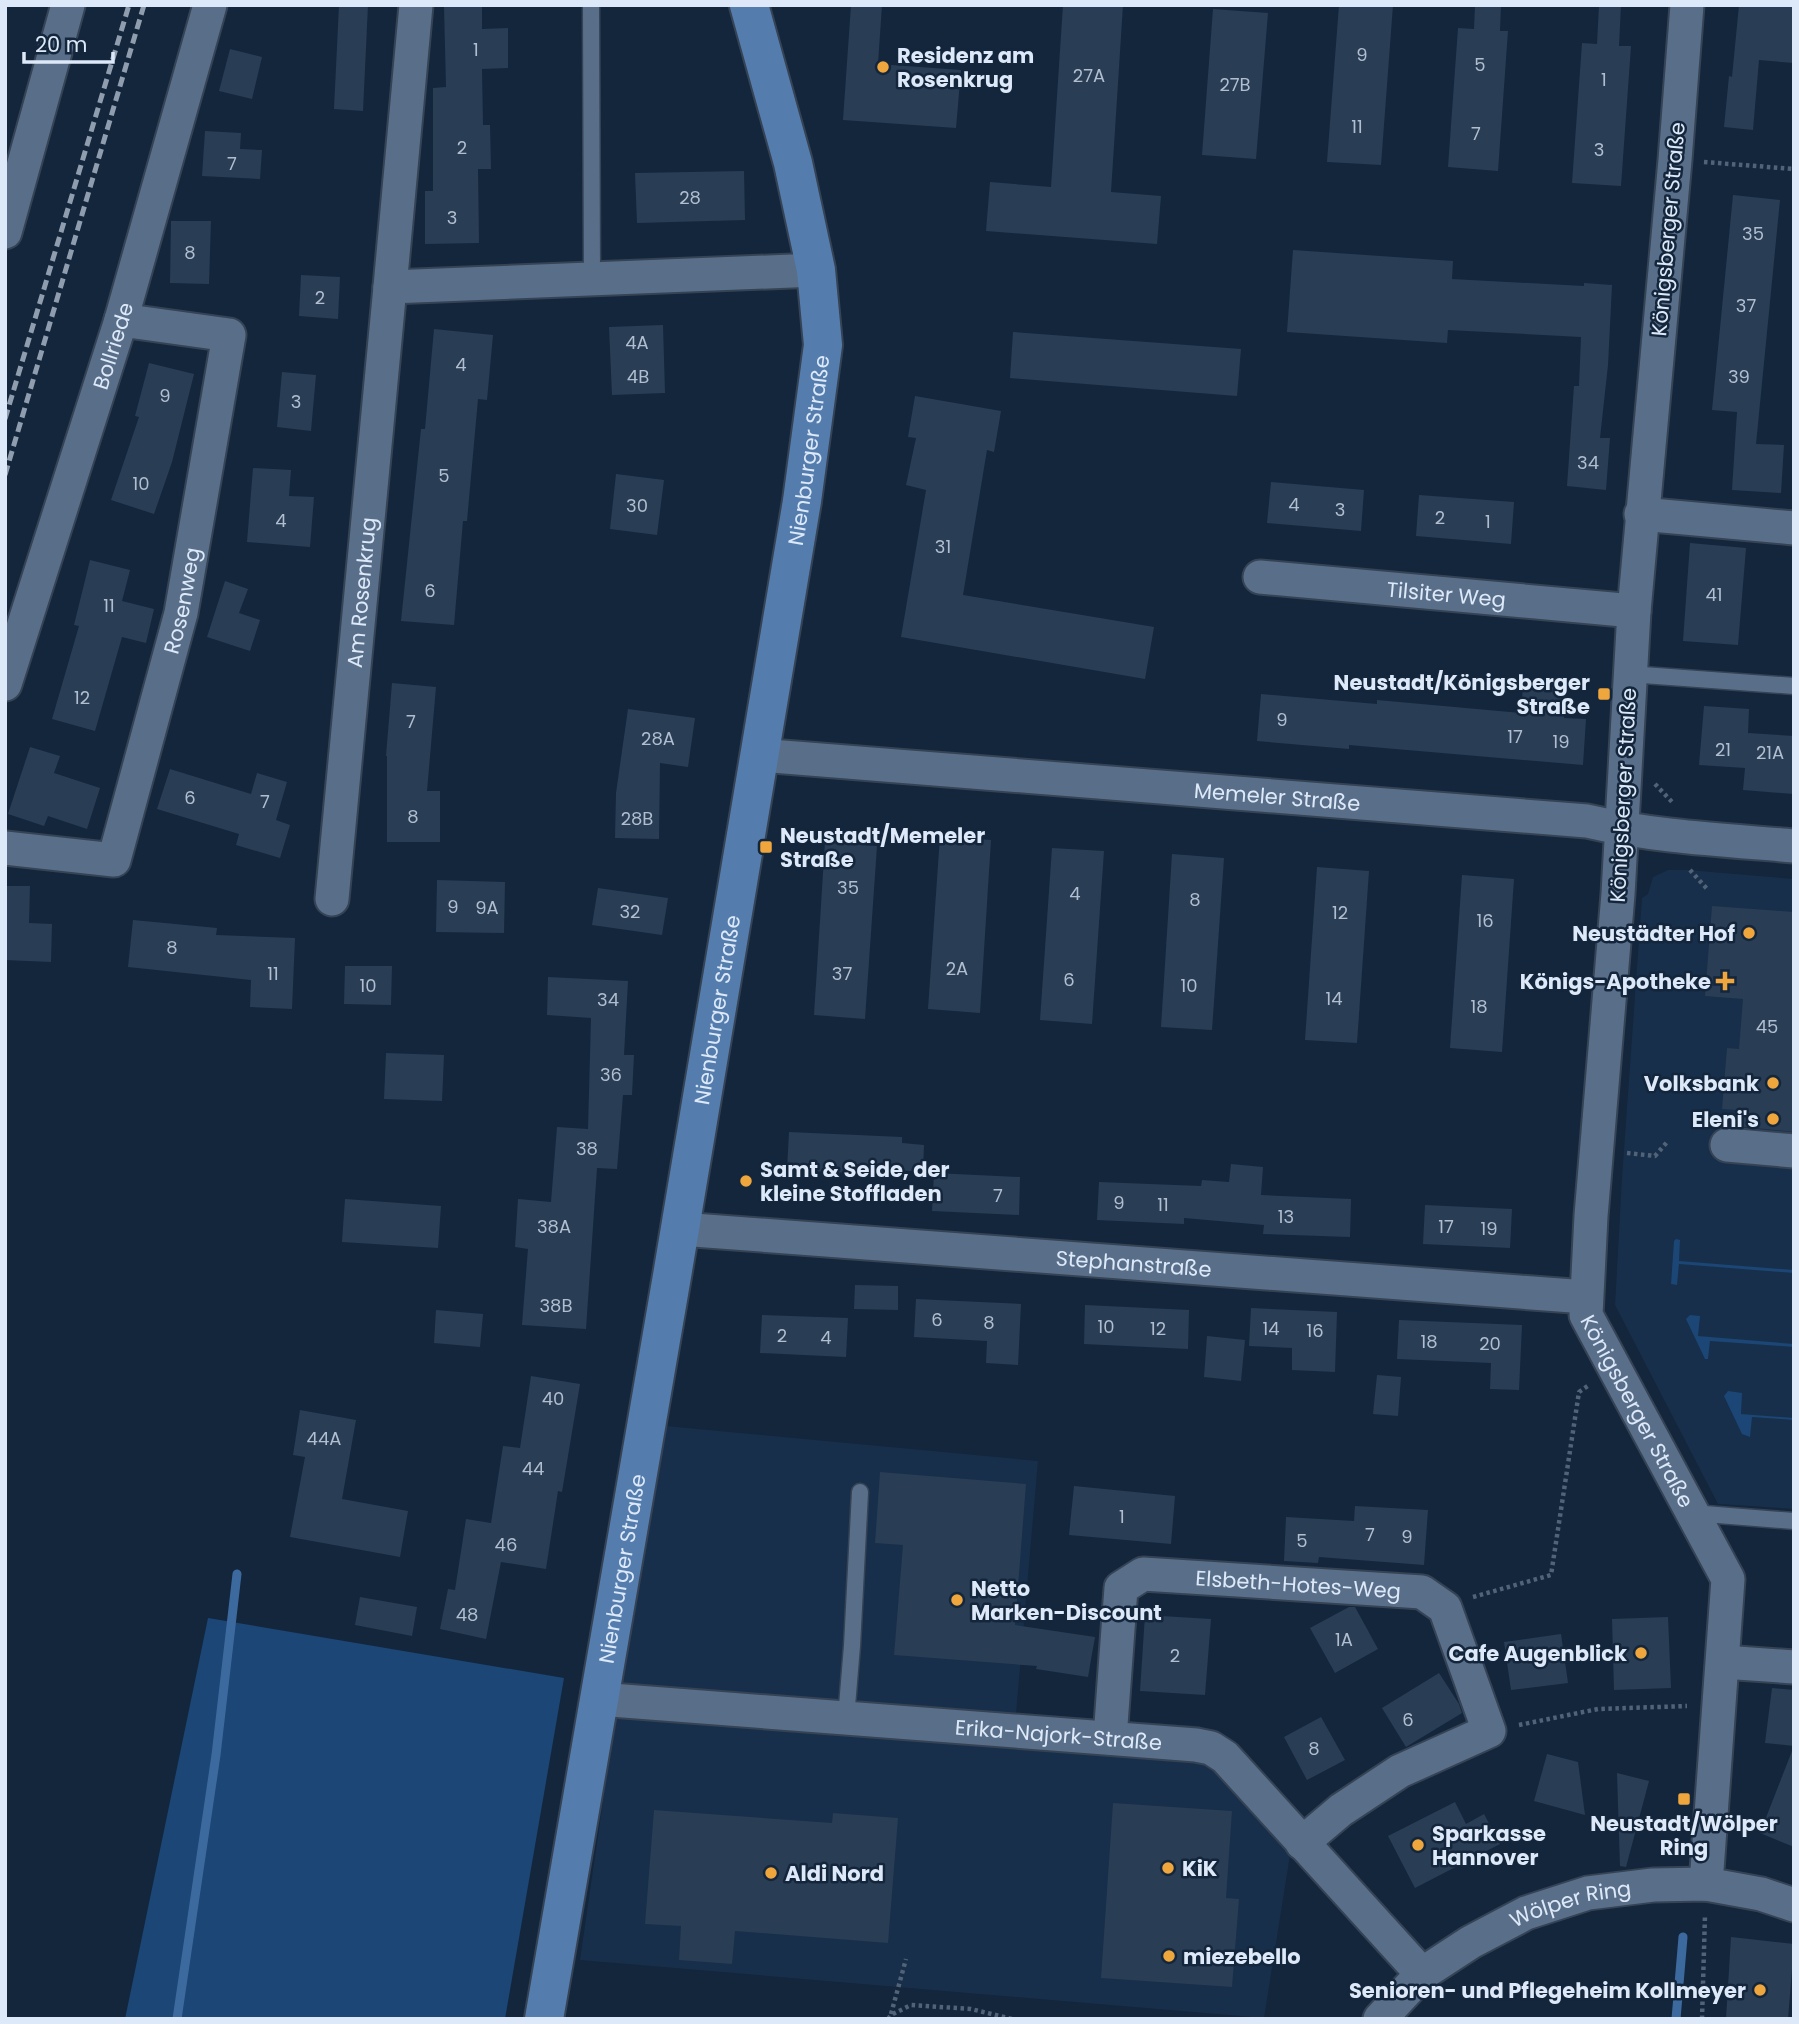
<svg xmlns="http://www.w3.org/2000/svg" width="1799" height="2024" font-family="Poppins,sans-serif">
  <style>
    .built { fill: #172f4a }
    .green { fill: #1b4675 }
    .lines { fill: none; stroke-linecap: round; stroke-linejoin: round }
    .stream { stroke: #3d6a9e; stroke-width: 9 }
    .building { fill: #293d55 }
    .lane-casing { stroke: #354355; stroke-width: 19 }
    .street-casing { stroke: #354355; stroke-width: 37 }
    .primary-casing { stroke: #354355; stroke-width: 42 }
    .path { stroke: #526377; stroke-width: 4.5; stroke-dasharray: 3.5 3.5; stroke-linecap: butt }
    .lane { stroke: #596f89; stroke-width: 16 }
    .street { stroke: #596f89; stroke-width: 33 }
    .primary { stroke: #547dae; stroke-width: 38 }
    .rail { stroke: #8f9daf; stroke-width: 5; stroke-dasharray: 10 5; stroke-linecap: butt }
    .poi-dot { fill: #efa73d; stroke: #13263c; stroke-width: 2.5 }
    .labels { text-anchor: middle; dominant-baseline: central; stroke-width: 5; stroke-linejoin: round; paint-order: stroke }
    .number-label { font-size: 18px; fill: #b0becf }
    .poi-label { font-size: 21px; font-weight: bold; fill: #dde9f8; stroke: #13263c; text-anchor: start }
    .street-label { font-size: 21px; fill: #dde9f8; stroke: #13263c }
  </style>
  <rect width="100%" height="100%" fill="#13263c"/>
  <!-- built -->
  <g class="built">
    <polygon points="1668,870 1688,870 1794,879 1794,1509 1718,1504 1615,1305 1622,1178 1642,898 1648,894 1653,877"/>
    <polygon points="666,1426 1038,1461 1016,1714 1200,1726 1295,1824 1264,2018 580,1960 621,1677"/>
  </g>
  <!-- green -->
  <g class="green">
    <polygon points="1676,1239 1680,1240 1679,1261 1794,1270 1794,1273 1679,1264 1677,1285 1671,1284 1674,1241"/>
    <polygon points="1690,1315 1700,1316 1698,1336 1794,1344 1794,1347 1710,1341 1708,1359 1705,1359 1686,1319"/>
    <polygon points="1728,1391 1742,1393 1741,1414 1794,1418 1794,1420 1752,1417 1750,1437 1742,1434 1724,1396"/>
    <polygon points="208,1618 564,1678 505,2019 125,2019"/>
  </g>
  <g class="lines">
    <!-- stream -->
    <g class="stream">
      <polyline points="177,2019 216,1755 237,1574"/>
      <polyline points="1676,2019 1683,1937"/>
    </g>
  </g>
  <!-- building -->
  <g class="building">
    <polygon points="339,5 368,5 363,111 334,109"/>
    <polygon points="851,5 882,5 878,64 961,70 956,128 843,120"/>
    <polygon points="1063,5 1123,5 1111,192 1161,196 1157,244 986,231 990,182 1051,187"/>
    <polygon points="1339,5 1393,5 1381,165 1327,162"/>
    <polygon points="1475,5 1501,5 1500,31 1508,31 1498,171 1448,167 1458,28 1474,29"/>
    <polygon points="1599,5 1621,5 1619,46 1631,46 1621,186 1572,183 1582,43 1597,44"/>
    <polygon points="1739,5 1794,5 1794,63 1759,60 1753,130 1724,127 1729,76 1732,77"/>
    <polygon points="482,6 482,29 508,28 508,68 482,69 483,125 490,125 491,169 478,169 479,243 425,244 425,191 433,191 433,88 446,87 444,7"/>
    <polygon points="1213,9 1268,13 1256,159 1202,155"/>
    <polygon points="230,49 262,57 252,99 219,91"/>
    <polygon points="205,131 241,133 240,149 262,150 260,179 202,176"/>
    <polygon points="744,171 745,220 637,223 635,173"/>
    <polygon points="1733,195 1780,200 1756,444 1784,445 1781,493 1732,490 1737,412 1712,410"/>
    <polygon points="171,221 211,221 209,284 170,283"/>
    <polygon points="1293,250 1453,261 1452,279 1584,286 1584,283 1612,285 1608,365 1600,438 1610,438 1606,490 1567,486 1574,386 1579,386 1581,337 1448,330 1447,343 1287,332"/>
    <polygon points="301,275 340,277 338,319 299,316"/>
    <polygon points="663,325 665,393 612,395 609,327"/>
    <polygon points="434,329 493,335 487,400 478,399 467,521 463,521 454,625 401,621 421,429 425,429"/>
    <polygon points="1013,332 1241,349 1237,396 1010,378"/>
    <polygon points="149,363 194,374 172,462 154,514 111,500 139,417 135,416"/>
    <polygon points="282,372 316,375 311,431 277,427"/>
    <polygon points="915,396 1001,411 994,452 987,450 963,595 1154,627 1145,679 901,637 926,490 906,485 916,438 908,437"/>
    <polygon points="253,468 291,470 289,496 314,497 310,547 247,542"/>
    <polygon points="616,474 664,480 657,535 610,529"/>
    <polygon points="1271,482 1364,490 1361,531 1267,523"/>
    <polygon points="1419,495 1514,502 1511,544 1416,536"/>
    <polygon points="1690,543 1746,548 1738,645 1683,641"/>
    <polygon points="90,560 130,570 122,601 154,609 146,643 122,637 95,731 52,719 79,626 74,625"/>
    <polygon points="225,581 248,589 239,613 260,620 250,651 207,637"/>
    <polygon points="392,683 436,687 427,791 440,791 440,842 387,842 387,756 386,756"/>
    <polygon points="1523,685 1567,688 1564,718 1586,719 1583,765 1349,745 1349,749 1257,741 1261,694 1377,704 1377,700 1521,713"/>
    <polygon points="1704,706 1749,709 1748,733 1794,736 1794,794 1743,790 1745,768 1699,765"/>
    <polygon points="628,709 695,718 688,767 660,763 659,839 615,838 616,793"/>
    <polygon points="30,747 60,756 54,773 100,788 87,829 48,816 44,826 8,814"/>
    <polygon points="170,769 251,794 257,773 287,782 276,820 290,825 280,858 236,845 239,834 157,809"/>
    <polygon points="940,836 991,840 980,1013 928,1009"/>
    <polygon points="825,842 877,846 865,1019 814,1015"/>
    <polygon points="1052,848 1104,851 1092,1024 1040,1020"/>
    <polygon points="1172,854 1224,858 1212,1030 1161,1027"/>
    <polygon points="1317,867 1369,871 1357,1043 1305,1040"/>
    <polygon points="1462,875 1514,879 1502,1052 1450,1048"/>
    <polygon points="437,880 505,882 504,933 436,932"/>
    <polygon points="5,886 30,886 29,923 52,924 51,962 5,960"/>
    <polygon points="598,888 668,898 662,935 592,925"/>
    <polygon points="1712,906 1794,912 1794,1132 1735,1126 1736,1110 1722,1109 1727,1048 1739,1049 1743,999 1705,996"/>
    <polygon points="133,920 217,928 216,935 295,938 292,1009 250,1007 251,980 128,967"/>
    <polygon points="345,966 392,966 391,1005 344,1004"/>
    <polygon points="548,977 628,981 624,1055 634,1055 632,1095 623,1095 617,1169 597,1168 586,1329 522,1325 528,1249 515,1247 518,1199 551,1202 557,1127 588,1129 591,1018 547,1015"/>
    <polygon points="386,1053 444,1055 442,1101 384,1099"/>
    <polygon points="789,1132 902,1137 902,1143 924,1145 923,1172 874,1168 874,1174 787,1170"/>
    <polygon points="1231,1164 1263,1167 1261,1195 1351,1199 1350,1237 1263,1234 1264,1225 1184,1218 1184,1224 1097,1220 1099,1182 1201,1186 1202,1180 1229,1182"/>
    <polygon points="934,1173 1020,1177 1019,1215 932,1211"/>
    <polygon points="345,1199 441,1206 438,1248 342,1242"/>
    <polygon points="1425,1205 1512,1209 1510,1248 1423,1244"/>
    <polygon points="855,1285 898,1286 898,1310 854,1309"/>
    <polygon points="916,1299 1021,1304 1018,1365 986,1363 987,1341 914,1337"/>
    <polygon points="1085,1305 1189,1310 1188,1349 1084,1344"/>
    <polygon points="1251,1308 1337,1312 1335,1372 1292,1370 1292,1348 1249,1346"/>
    <polygon points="436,1310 483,1314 480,1347 434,1343"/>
    <polygon points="762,1315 848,1318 846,1357 760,1353"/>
    <polygon points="1399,1320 1522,1325 1519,1390 1490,1389 1491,1363 1397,1359"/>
    <polygon points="1207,1336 1245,1340 1241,1381 1204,1377"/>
    <polygon points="1377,1375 1401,1377 1398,1416 1373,1414"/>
    <polygon points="531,1376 580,1384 562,1492 558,1491 546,1569 501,1562 486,1639 440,1629 448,1589 455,1590 466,1519 491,1523 503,1446 520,1448"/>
    <polygon points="300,1410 356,1420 342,1499 408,1511 400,1557 290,1537 305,1457 293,1455"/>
    <polygon points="880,1472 1026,1484 1015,1625 1095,1637 1088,1677 1036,1669 1037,1666 894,1655 903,1545 875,1543"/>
    <polygon points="1074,1486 1175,1496 1171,1544 1069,1535"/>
    <polygon points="1355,1506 1428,1510 1424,1565 1319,1557 1318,1563 1284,1561 1286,1517 1354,1521"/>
    <polygon points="360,1597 417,1607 412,1636 355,1625"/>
    <polygon points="1349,1607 1355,1607 1378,1649 1335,1673 1310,1628"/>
    <polygon points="1145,1615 1211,1619 1205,1695 1140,1691"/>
    <polygon points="1668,1617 1671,1688 1614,1690 1612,1619"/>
    <polygon points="1561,1634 1568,1683 1511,1690 1504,1642"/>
    <polygon points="1439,1673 1459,1704 1462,1713 1406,1747 1382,1708"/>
    <polygon points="1772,1688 1794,1690 1794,1746 1765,1743"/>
    <polygon points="1321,1717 1345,1760 1307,1780 1284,1737"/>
    <polygon points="1792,1751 1794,1751 1794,1847 1760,1833"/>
    <polygon points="1547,1754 1578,1762 1585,1815 1534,1801"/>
    <polygon points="1617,1773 1649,1781 1626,1867 1620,1866"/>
    <polygon points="1455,1802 1466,1824 1484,1814 1500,1844 1415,1888 1388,1836"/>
    <polygon points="1113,1803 1232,1811 1226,1898 1239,1899 1232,1987 1101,1978"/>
    <polygon points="654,1810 832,1823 833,1813 898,1818 888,1943 735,1931 732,1964 679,1960 681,1926 645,1924"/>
    <polygon points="1731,1937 1794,1944 1788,2019 1726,2019"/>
  </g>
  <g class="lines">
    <defs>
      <g id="lane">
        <polyline points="591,5 592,279"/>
        <polyline points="1629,674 1794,686"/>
        <polyline points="1692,1513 1794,1521"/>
        <polyline points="846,1718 852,1646 860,1492"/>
      </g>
      <g id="street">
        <path id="s1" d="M1687,5L1675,160L1634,611L1618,894L1591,1216L1586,1315L1728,1579L1706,1884"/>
        <polyline points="5,232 68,5"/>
        <polyline points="390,287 416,5"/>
        <polyline points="1641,514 1794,528"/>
        <path id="s2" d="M1260,577L1634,611"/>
        <path id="s3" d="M5,684L121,320L210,5"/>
        <path id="s4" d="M759,755L1587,821C1655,837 1724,840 1794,846"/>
        <path id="s5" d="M5,848L114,860L181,613L229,335L121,320"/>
        <path id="s6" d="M332,899L390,287L816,270"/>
        <polyline points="1727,1145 1794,1151"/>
        <path id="s7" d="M680,1229L1586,1297"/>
        <polyline points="1723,1662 1794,1667"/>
        <path id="s8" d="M598,1699L1196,1745L1211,1748L1225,1757L1422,1974"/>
        <path id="s9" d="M1110,1738L1121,1588L1143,1574L1422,1592L1445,1608L1489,1731L1400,1771L1341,1810L1302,1843"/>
        <path id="s10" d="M1380,2019L1422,1974L1471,1942L1526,1913L1588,1893L1653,1885L1706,1884L1761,1894L1794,1905"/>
      </g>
      <g id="primary">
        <path id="s11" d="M544,2019L672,1276L802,501L823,345L816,270L793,163L749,5"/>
      </g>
    </defs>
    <!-- lane casing -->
    <use href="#lane" class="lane-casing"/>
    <!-- street casing -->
    <use href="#street" class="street-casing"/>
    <!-- primary casing -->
    <use href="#primary" class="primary-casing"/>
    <!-- path -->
    <g class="path">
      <polyline points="1704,162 1794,169"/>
      <polyline points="1655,784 1673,803"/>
      <polyline points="1690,870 1708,890"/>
      <polyline points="1627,1153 1655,1156 1668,1141"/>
      <polyline points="1473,1597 1551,1575 1579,1392 1589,1385"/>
      <polyline points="1519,1725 1598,1709 1687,1706"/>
      <polyline points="891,2014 906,1959"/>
      <polyline points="888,2019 891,2015 911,2005 971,2009 1012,2019"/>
      <polyline points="1702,2019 1705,1915"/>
    </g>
    <!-- lane -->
    <use href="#lane" class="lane"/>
    <!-- street -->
    <use href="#street" class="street"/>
    <!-- primary -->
    <use href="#primary" class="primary"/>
    <!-- rail -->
    <g class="rail">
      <polyline points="5,419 129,5"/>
      <polyline points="5,475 144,5"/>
    </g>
  </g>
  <!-- markers -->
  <g class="poi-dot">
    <circle cx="883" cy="67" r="7"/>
    <rect x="1597" y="687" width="14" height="14" rx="3.5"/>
    <rect x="759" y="840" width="14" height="14" rx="3.5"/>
    <circle cx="1749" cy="933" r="7"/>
    <path d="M1721.5 970.5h7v7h7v7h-7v7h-7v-7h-7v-7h7z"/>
    <circle cx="1773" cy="1083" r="7"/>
    <circle cx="1773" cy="1119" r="7"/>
    <circle cx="746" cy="1181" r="7"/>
    <circle cx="957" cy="1600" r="7"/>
    <circle cx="1641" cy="1653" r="7"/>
    <rect x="1677" y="1792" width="14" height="14" rx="3.5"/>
    <circle cx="1418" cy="1845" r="7"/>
    <circle cx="1168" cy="1868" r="7"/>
    <circle cx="771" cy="1873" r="7"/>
    <circle cx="1169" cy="1956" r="7"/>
    <circle cx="1760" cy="1990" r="7"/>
  </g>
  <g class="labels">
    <!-- number labels -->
    <g class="number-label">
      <text x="476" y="49">1</text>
      <text x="1362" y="54">9</text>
      <text x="1480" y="64">5</text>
      <text x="1089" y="75">27A</text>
      <text x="1604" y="79">1</text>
      <text x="1235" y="84">27B</text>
      <text x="1357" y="126">11</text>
      <text x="1476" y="133">7</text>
      <text x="462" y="147">2</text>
      <text x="1599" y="149">3</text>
      <text x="232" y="163">7</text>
      <text x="690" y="197">28</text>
      <text x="452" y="217">3</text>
      <text x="1753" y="233">35</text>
      <text x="190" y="252">8</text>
      <text x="320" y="297">2</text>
      <text x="1746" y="305">37</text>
      <text x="637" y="342">4A</text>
      <text x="461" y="364">4</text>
      <text x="638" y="376">4B</text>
      <text x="1739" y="376">39</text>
      <text x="165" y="395">9</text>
      <text x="296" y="401">3</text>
      <text x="1588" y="462">34</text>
      <text x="444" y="475">5</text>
      <text x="141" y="483">10</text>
      <text x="1294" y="504">4</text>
      <text x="637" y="505">30</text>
      <text x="1340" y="509">3</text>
      <text x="1440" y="517">2</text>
      <text x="281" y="520">4</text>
      <text x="1488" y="521">1</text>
      <text x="943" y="546">31</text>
      <text x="430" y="590">6</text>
      <text x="1714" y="594">41</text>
      <text x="109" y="605">11</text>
      <text x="82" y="697">12</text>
      <text x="1282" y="719">9</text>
      <text x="411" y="721">7</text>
      <text x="1515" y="736">17</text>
      <text x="658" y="738">28A</text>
      <text x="1561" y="741">19</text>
      <text x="1723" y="749">21</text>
      <text x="1770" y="752">21A</text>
      <text x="190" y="797">6</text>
      <text x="265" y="801">7</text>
      <text x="413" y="816">8</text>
      <text x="637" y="818">28B</text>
      <text x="848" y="887">35</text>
      <text x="1075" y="893">4</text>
      <text x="1195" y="899">8</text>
      <text x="453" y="906">9</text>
      <text x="487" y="907">9A</text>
      <text x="630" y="911">32</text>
      <text x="1340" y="912">12</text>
      <text x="1485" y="920">16</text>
      <text x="172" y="947">8</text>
      <text x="957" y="968">2A</text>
      <text x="273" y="973">11</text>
      <text x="842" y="973">37</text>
      <text x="1069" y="979">6</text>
      <text x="368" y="985">10</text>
      <text x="1189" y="985">10</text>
      <text x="1334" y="998">14</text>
      <text x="608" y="999">34</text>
      <text x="1479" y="1006">18</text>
      <text x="1767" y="1026">45</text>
      <text x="611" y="1074">36</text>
      <text x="587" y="1148">38</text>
      <text x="998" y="1195">7</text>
      <text x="1119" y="1202">9</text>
      <text x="1163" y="1204">11</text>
      <text x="1286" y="1216">13</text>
      <text x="554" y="1226">38A</text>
      <text x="1446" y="1226">17</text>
      <text x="1489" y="1228">19</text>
      <text x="556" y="1305">38B</text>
      <text x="937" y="1319">6</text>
      <text x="989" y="1322">8</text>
      <text x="1106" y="1326">10</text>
      <text x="1158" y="1328">12</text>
      <text x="1271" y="1328">14</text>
      <text x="1315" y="1330">16</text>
      <text x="782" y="1335">2</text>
      <text x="826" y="1337">4</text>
      <text x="1429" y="1341">18</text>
      <text x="1490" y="1343">20</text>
      <text x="553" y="1398">40</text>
      <text x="324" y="1438">44A</text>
      <text x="533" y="1468">44</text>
      <text x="1122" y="1516">1</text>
      <text x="1370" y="1534">7</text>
      <text x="1407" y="1536">9</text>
      <text x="1302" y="1540">5</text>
      <text x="506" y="1544">46</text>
      <text x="467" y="1614">48</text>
      <text x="1344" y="1639">1A</text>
      <text x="1175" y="1655">2</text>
      <text x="1408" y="1719">6</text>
      <text x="1314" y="1748">8</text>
    </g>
    <!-- poi labels -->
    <g class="poi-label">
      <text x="897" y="55">Residenz am<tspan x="897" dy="24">Rosenkrug</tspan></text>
      <text x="1590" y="682" text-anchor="end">Neustadt/Königsberger<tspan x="1590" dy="24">Straße</tspan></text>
      <text x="780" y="835">Neustadt/Memeler<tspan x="780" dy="24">Straße</tspan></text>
      <text x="1735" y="933" text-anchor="end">Neustädter Hof</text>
      <text x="1711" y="981" text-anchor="end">Königs-Apotheke</text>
      <text x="1759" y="1083" text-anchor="end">Volksbank</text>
      <text x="1759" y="1119" text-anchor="end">Eleni's</text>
      <text x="760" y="1169">Samt &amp; Seide, der<tspan x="760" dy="24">kleine Stoffladen</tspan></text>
      <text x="971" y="1588">Netto<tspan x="971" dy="24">Marken-Discount</tspan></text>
      <text x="1627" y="1653" text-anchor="end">Cafe Augenblick</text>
      <text x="1684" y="1823" text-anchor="middle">Neustadt/Wölper<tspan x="1684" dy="24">Ring</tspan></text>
      <text x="1432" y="1833">Sparkasse<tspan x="1432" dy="24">Hannover</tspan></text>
      <text x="1182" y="1868">KiK</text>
      <text x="785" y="1873">Aldi Nord</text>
      <text x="1183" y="1956">miezebello</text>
      <text x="1746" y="1990" text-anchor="end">Senioren- und Pflegeheim Kollmeyer</text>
    </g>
    <!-- street labels -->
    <g class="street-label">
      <text transform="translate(1668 229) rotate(-85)">Königsberger Straße</text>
      <text stroke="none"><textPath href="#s3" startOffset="355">Bollriede</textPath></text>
      <text stroke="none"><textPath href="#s11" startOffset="1591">Nienburger Straße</textPath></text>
      <text stroke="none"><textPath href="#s6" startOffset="308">Am Rosenkrug</textPath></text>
      <text stroke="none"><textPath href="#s2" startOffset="187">Tilsiter Weg</textPath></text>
      <text stroke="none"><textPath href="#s5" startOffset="378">Rosenweg</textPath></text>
      <text transform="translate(1623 795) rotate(-87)">Königsberger Straße</text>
      <text stroke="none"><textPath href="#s4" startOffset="520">Memeler Straße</textPath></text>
      <text stroke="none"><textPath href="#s11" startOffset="1024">Nienburger Straße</textPath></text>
      <text stroke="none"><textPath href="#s7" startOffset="455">Stephanstraße</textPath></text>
      <text stroke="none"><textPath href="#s1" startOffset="1423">Königsberger Straße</textPath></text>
      <text stroke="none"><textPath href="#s11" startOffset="457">Nienburger Straße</textPath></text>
      <text stroke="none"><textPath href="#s9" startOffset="332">Elsbeth-Hotes-Weg</textPath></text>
      <text stroke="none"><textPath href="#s8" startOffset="462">Erika-Najork-Straße</textPath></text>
      <text stroke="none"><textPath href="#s10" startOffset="228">Wölper Ring</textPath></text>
    </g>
  </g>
  <!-- border -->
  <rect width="1799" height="2024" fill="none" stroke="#dde9f8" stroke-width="14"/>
  <!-- scale -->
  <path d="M24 52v10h89v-10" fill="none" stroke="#dde9f8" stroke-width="3.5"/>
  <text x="35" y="52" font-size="21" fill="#dde9f8" stroke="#13263c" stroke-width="5" paint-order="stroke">20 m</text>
</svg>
